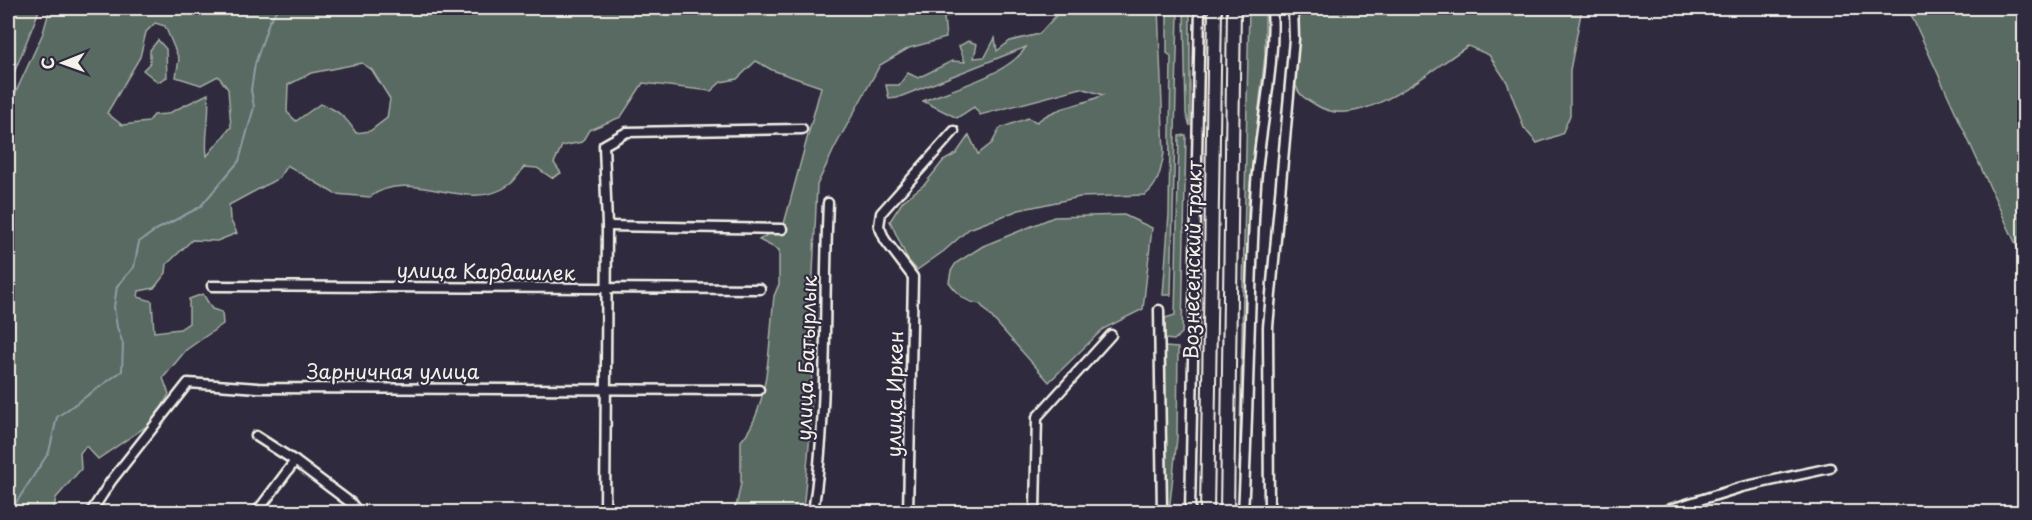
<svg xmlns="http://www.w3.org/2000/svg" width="2032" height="520" font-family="'Playpen Sans',sans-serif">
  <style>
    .green { fill: #596a62; stroke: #a6aea5; stroke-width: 1.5; fill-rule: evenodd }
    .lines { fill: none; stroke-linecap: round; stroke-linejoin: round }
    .stream { stroke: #909ca4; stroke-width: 2 }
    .street-casing { stroke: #f4f1e8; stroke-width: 13 }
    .primary-casing { stroke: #f4f1e8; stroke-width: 16 }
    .street { stroke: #2f2a3d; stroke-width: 8 }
    .primary { stroke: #2f2a3d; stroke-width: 12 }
    .labels { text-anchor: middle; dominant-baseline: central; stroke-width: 4.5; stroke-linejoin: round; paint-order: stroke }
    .street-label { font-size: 20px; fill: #f4f1e8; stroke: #2f2a3d }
  </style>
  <rect width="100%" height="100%" fill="#2f2a3d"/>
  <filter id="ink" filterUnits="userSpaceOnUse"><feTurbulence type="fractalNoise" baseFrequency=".0167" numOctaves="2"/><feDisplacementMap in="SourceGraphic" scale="12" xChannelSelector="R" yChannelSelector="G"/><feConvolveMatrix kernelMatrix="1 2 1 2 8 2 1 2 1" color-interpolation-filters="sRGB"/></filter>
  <g filter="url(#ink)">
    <!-- green -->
    <g class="green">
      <polygon points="8,8 40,8 8,88"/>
      <path d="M50,8H982L944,17L946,38L909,48L880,65L835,147L817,185L813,273L811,423L803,512H735L741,483V441C770,409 769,339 774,296L779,284V250L759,240L784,224L821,87L772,70L756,61L737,79L721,82L711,91L643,83L621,117L589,130L582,142L562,146L554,163L561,173L552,178L537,168L524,167C520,173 515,181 509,185C468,215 411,166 370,197L335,194L287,165L279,178L229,205L230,219L237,233L217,241L192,240L167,264L166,273L154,288L139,291L138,297L152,301L154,332L180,329L189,323V299L203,294L212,309L222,312L223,324L186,350L163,378L169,394L154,421L98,459L86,446L80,453L81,469L56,498L53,512H8V109L43,33ZM155,23L165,26L179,59L176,77L201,85L218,76L228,89L231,127L207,156C204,135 211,116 208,94L167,114L154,115L148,122L122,125L107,113L140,57L146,32ZM362,63L372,70L390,99L387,118L370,131L356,133C347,118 337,109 320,104L296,121L287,112L288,85L311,73Z"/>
      <path d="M1063,8H1158L1164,153C1161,169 1159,185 1145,195L1080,197L1019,210L969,229L944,251L917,270L908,260L890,221L903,201L925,184L943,161L956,154L969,135L978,154L992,143L1000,128L1028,118L1037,122C1055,106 1081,106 1103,95L1081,88L980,115L974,107L957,118L923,101C952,89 1008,75 1026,47L897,98L889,99L886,85H899L908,73L918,78L952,61L965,62L959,46L968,41L977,44L974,58L985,57L995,38L997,51L1010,41L1039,34Z"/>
      <polygon points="1249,8 1265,8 1265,55 1248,203 1243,455 1239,477"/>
      <path d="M1300,8H1582L1570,70V115L1562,134L1537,143L1524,128L1507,82L1489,55L1468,46C1431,69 1360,134 1316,105C1308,100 1299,96 1296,86C1294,77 1300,22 1300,8Z"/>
      <polygon points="1908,8 2024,8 2024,262"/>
      <polygon points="1167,12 1178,13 1171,295 1163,295 1169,214 1171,56 1167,53"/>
      <polygon points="1184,12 1190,12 1190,126 1186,114"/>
      <polygon points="158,40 166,49 167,77 158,82 143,70 150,63 150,50"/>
      <polygon points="1186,135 1182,333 1174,340 1165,339 1165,318 1175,315 1179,136"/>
      <path d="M1124,215L1152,228L1143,309L1103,329L1049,382L980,304C964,302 958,294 949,282L951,271L956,263L983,246L1054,217Z"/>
      <polygon points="1165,347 1178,348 1177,438 1169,512 1166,512"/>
    </g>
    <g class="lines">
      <!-- stream -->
      <polyline class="stream" points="10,512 49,452 57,417 122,371 123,344 117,327 114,307 117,286 134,267 139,242 156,230 200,207 239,161 254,107 251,90 255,64 269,22 278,8"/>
      <defs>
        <g id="street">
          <polyline points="607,226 782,229"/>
          <polyline points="212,286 760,289"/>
          <polyline points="1159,310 1162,512"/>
          <polyline points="256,436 295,461 351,503 358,512"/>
          <polyline points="91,512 111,481 188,383 258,388 759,390"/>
          <polyline points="257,512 295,461"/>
          <polyline points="605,512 607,226 604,145 627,132 802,129"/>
          <path d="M813,512C829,411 823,306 828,203"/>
          <polyline points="908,512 913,277 885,240 879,226 881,213 954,131"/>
          <polyline points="1035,512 1037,417 1111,335"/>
          <polyline points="1190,512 1200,8"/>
          <path d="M1243,512C1249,403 1249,294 1256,184C1260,126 1276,66 1272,8"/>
          <polyline points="1269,512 1268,327 1294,39 1293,8"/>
          <polyline points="1661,512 1742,487 1830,468"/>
        </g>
        <g id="primary">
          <polyline points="1207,512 1215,8"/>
          <polyline points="1227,512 1234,8"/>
        </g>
      </defs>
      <!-- street casing -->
      <use href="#street" class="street-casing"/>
      <!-- primary casing -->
      <use href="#primary" class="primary-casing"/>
      <!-- street -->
      <use href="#street" class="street"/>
      <!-- primary -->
      <use href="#primary" class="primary"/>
    </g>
  </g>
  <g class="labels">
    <!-- street labels -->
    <g class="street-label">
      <text transform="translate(1192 260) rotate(-89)">Вознесенский тракт</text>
      <text transform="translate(486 271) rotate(1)">улица Кардашлек</text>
      <text transform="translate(806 358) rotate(-88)">улица Батырлык</text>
      <text x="393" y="371">Зарничная улица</text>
      <text transform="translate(894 394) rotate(-89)">улица Иркен</text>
    </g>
  </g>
  <!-- margin -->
  <rect width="2032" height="520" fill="none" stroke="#2f2a3d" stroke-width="30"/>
  <rect x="15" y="15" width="2002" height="490" fill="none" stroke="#f4f1e8" stroke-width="2" filter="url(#ink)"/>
  <!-- north arrow -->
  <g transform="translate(63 63) rotate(269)" stroke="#2f2a3d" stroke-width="4.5" paint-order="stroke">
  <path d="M0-4.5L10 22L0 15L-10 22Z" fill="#f4f1e8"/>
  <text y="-9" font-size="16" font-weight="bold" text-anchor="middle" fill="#f4f1e8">С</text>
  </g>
</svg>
